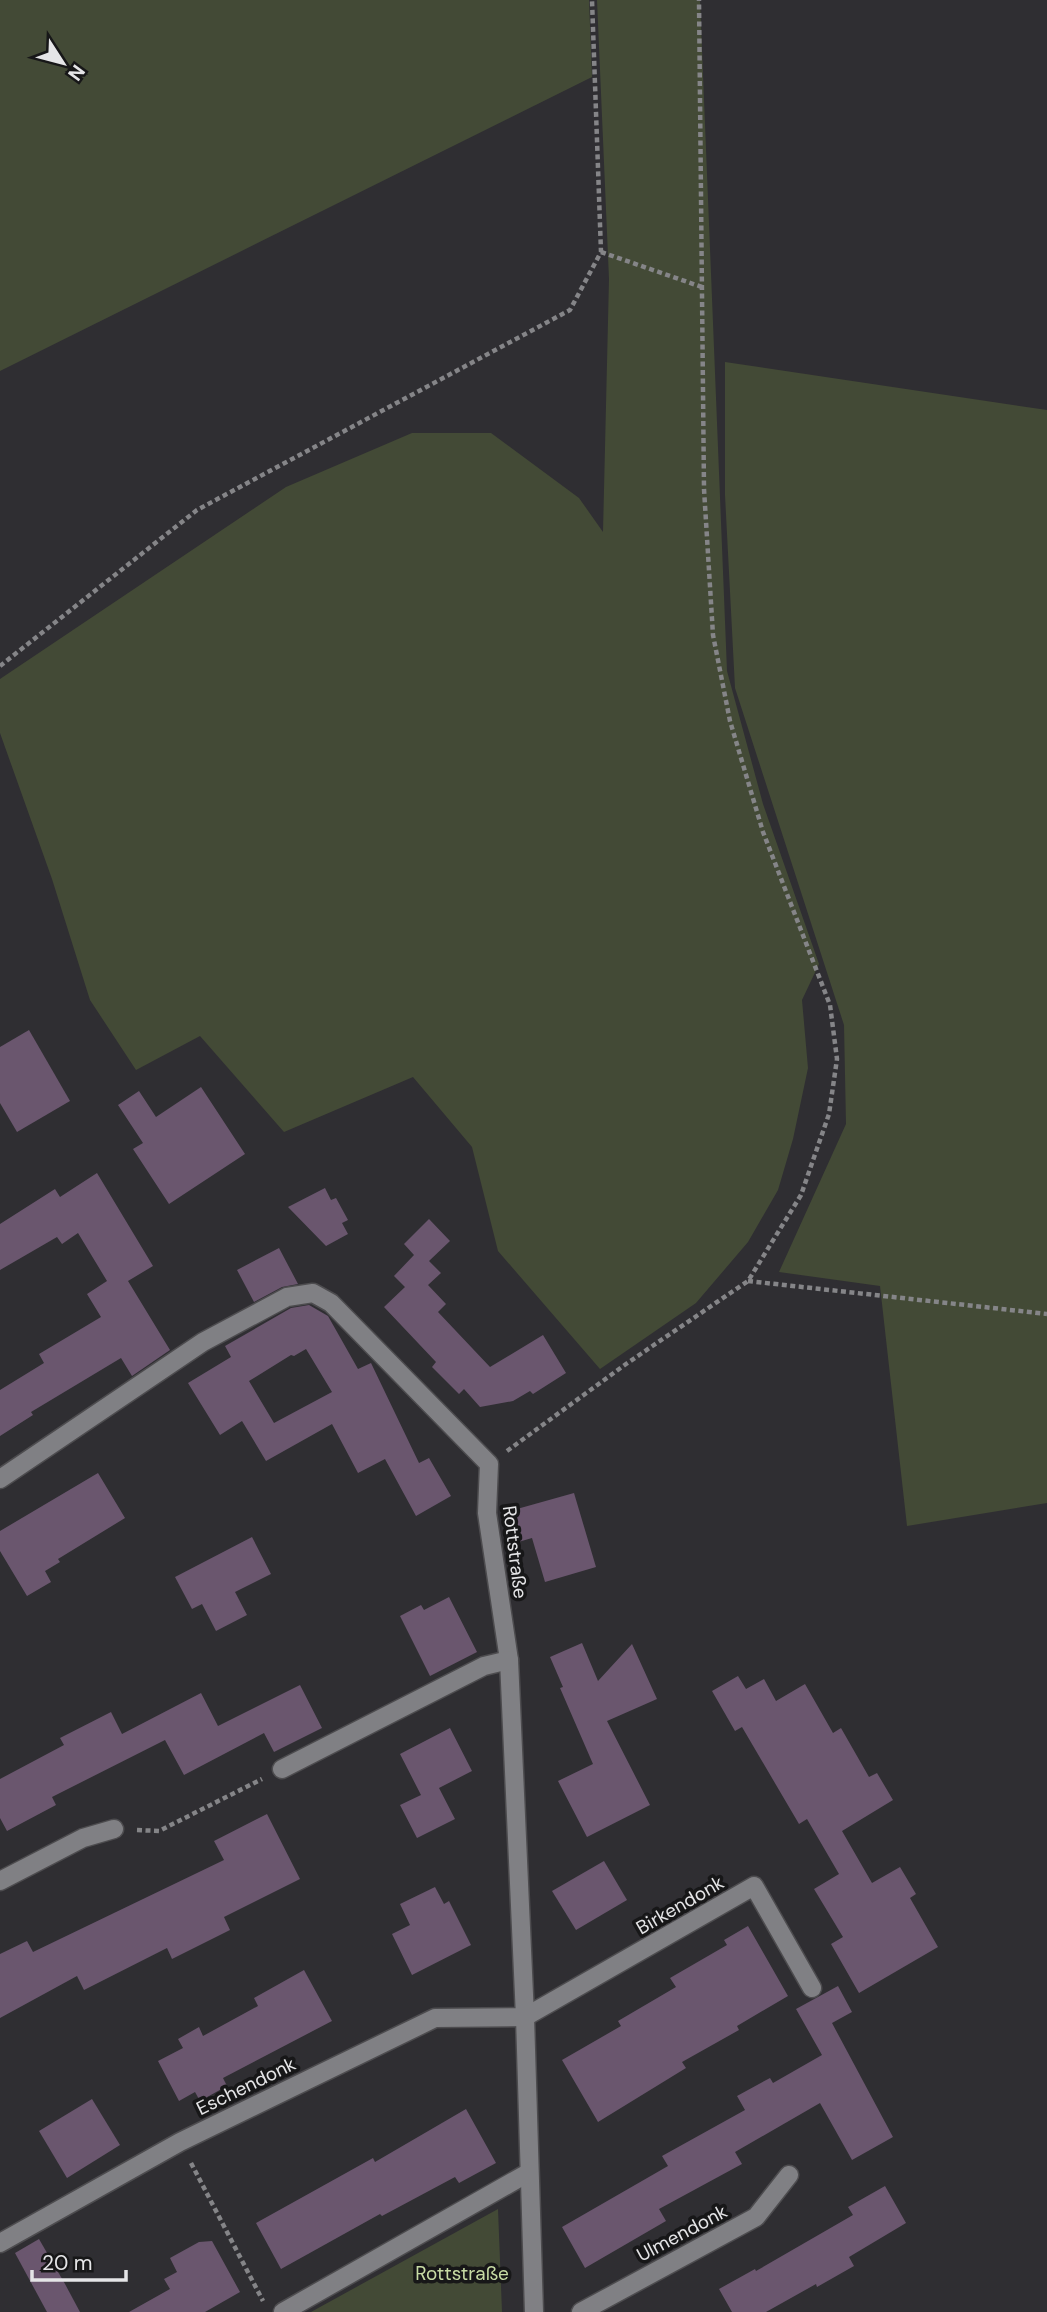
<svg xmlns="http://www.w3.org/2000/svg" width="1047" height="2312" font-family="'DM Sans',sans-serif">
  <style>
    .green { fill: #434a36 }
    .building { fill: #6a566e; fill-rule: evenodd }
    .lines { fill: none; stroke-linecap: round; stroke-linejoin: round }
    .minor-casing { stroke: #4d4c4f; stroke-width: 21 }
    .path { stroke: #858588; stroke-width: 4.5; stroke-dasharray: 5 3.5; stroke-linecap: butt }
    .minor { stroke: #808084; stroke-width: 18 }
    .labels { text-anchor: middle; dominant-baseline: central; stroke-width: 7; stroke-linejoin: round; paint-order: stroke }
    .street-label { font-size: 19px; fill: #e5e5e7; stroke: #171718 }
    .park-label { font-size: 19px; fill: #c7dba4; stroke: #171718 }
  </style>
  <rect width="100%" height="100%" fill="#2f2e32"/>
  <!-- green -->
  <g class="green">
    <polygon points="0,0 589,0 592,77 0,371"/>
    <polygon points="597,0 700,0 727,671 763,804 819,964 802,1000 808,1068 793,1139 778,1190 748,1242 696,1303 600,1369 498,1251 472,1147 413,1077 284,1132 200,1036 136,1070 90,1000 52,879 0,733 0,679 286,487 412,433 491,433 579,498 603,532 609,279"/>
    <polygon points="725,362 1047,410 1047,1503 907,1526 880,1286 779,1272 846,1124 844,1025 735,688 725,495"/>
    <polygon points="498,2209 502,2312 311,2312"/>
  </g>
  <!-- building -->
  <g class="building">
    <polygon points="29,1030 70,1101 17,1132 0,1103 0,1047"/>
    <polygon points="201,1087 245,1154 169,1204 133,1149 143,1143 118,1105 139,1091 156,1117"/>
    <polygon points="97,1173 153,1266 128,1281 170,1350 132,1376 121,1358 31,1412 33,1415 0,1436 0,1390 44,1363 39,1354 101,1317 87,1294 107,1281 78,1233 62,1244 57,1237 0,1270 0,1224 55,1189 60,1197"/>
    <polygon points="325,1188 331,1200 336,1198 348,1220 342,1223 348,1234 326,1246 288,1207"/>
    <polygon points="429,1219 450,1241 429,1261 441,1273 428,1285 446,1304 438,1312 490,1367 543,1335 566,1373 533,1394 530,1391 513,1401 480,1407 464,1389 459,1394 432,1367 436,1362 384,1307 405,1287 394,1276 414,1255 404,1244"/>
    <polygon points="279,1248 298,1284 282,1287 254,1302 237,1270"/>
    <path d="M309,1305L328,1316L358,1369L371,1363L419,1463L429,1458L451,1496L416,1516L385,1459L358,1473L332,1424L266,1461L242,1421L220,1435L188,1383L231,1357L225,1346L291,1308ZM306,1349L332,1392L274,1423L249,1381L291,1355L294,1356Z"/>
    <polygon points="98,1473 125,1518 58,1559 60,1562 45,1571 51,1582 27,1596 0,1551 0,1531"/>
    <polygon points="574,1493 596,1567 545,1582 532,1538 515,1543 506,1512"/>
    <polygon points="252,1537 271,1574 235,1592 247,1615 216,1631 202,1604 192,1609 175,1577"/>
    <polygon points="449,1597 477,1652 430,1676 400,1616 421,1605 424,1610"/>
    <polygon points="582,1643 598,1681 632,1644 657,1699 607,1721 650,1805 587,1837 558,1781 593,1764 560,1688 563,1687 550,1657"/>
    <polygon points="738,1676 746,1689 764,1679 776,1701 805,1684 833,1733 841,1728 869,1777 877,1773 893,1800 842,1831 872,1883 900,1867 916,1894 910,1898 938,1947 859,1993 831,1944 843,1937 814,1889 839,1874 807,1819 799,1824 742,1727 735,1731 712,1691"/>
    <polygon points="300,1685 322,1728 274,1752 264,1733 184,1775 165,1740 52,1797 56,1805 7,1831 0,1818 0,1779 64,1745 60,1738 111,1712 122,1734 201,1693 218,1726"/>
    <polygon points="450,1728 472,1771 439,1788 455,1819 417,1838 400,1805 421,1795 400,1754"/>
    <polygon points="267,1814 300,1879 224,1917 230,1930 172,1959 167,1948 84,1990 77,1976 0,2018 0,1954 27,1941 33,1952 224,1860 214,1841"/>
    <polygon points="604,1861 627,1900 576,1930 552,1891"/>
    <polygon points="435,1887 444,1904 449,1901 471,1945 412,1975 392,1934 410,1925 400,1904"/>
    <polygon points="748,1926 788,1996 737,2026 739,2030 682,2062 686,2068 598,2122 562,2060 621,2026 618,2021 676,1987 670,1978 727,1945 724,1940"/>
    <polygon points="304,1970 332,2021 223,2078 227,2086 200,2101 195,2092 179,2101 158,2061 183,2048 178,2039 199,2027 203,2036 258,2006 254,1998"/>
    <polygon points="838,1986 852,2012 832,2023 893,2137 852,2160 820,2103 735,2152 742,2164 659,2209 666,2221 585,2268 562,2227 668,2166 662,2156 745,2110 737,2096 770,2078 773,2083 822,2055 796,2009"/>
    <polygon points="92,2099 120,2145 67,2178 39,2131"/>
    <polygon points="466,2109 496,2163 459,2183 455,2177 382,2216 380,2214 281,2269 256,2223 373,2158 375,2162"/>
    <polygon points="885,2186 906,2223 849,2257 854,2266 817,2287 816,2284 766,2312 732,2312 719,2289 755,2269 756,2271 853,2215 848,2207"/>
    <polygon points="39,2239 65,2284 80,2312 47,2312 15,2253"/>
    <polygon points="212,2241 240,2292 205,2312 129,2312 170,2289 164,2279 177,2272 170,2258 199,2242"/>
  </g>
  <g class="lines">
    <defs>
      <g id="minor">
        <polyline points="0,1479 203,1342 287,1297 313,1293 331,1303 489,1464 487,1513 509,1660 525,2017 534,2312"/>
        <polyline points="282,1769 484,1666 509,1660"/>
        <polyline points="0,1881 83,1838 114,1829"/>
        <polyline points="0,2243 180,2142 435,2018 525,2017 754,1886 812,1988"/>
        <polyline points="283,2312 528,2173"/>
        <polyline points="581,2312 756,2217 789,2175"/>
      </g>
    </defs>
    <!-- minor casing -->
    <use href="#minor" class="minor-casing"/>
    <!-- path -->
    <g class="path">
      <polyline points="601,252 702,287"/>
      <polyline points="0,666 197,510 570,310 601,252 592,0"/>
      <polyline points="748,1281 1047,1314"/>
      <polyline points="507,1451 626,1364 748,1281 801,1195 829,1114 837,1059 830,1005 763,832 730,721 713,635 704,489 699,0"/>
      <polyline points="137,1830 159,1831 262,1779"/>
      <polyline points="191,2163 263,2301"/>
    </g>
    <!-- minor -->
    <use href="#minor" class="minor"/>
  </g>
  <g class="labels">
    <!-- street labels -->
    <g class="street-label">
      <text transform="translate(515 1552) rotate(83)">Rottstraße</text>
      <text transform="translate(680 1905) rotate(-30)">Birkendonk</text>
      <text transform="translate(246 2086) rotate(-26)">Eschendonk</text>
      <text transform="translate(682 2233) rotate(-28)">Ulmendonk</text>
    </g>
    <!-- park labels -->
    <g class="park-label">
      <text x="462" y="2273">Rottstraße</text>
    </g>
  </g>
  <!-- north arrow -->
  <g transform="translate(63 63) rotate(126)" stroke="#171718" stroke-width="5" paint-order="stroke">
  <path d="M0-5L12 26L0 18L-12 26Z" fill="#e5e5e7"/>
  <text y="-10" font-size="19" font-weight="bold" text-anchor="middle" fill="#e5e5e7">N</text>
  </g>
  <!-- scale -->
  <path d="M32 2270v10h94v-10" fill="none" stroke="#e5e5e7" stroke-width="3.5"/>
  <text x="42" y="2270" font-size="21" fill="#e5e5e7" stroke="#171718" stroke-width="5" paint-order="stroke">20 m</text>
</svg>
